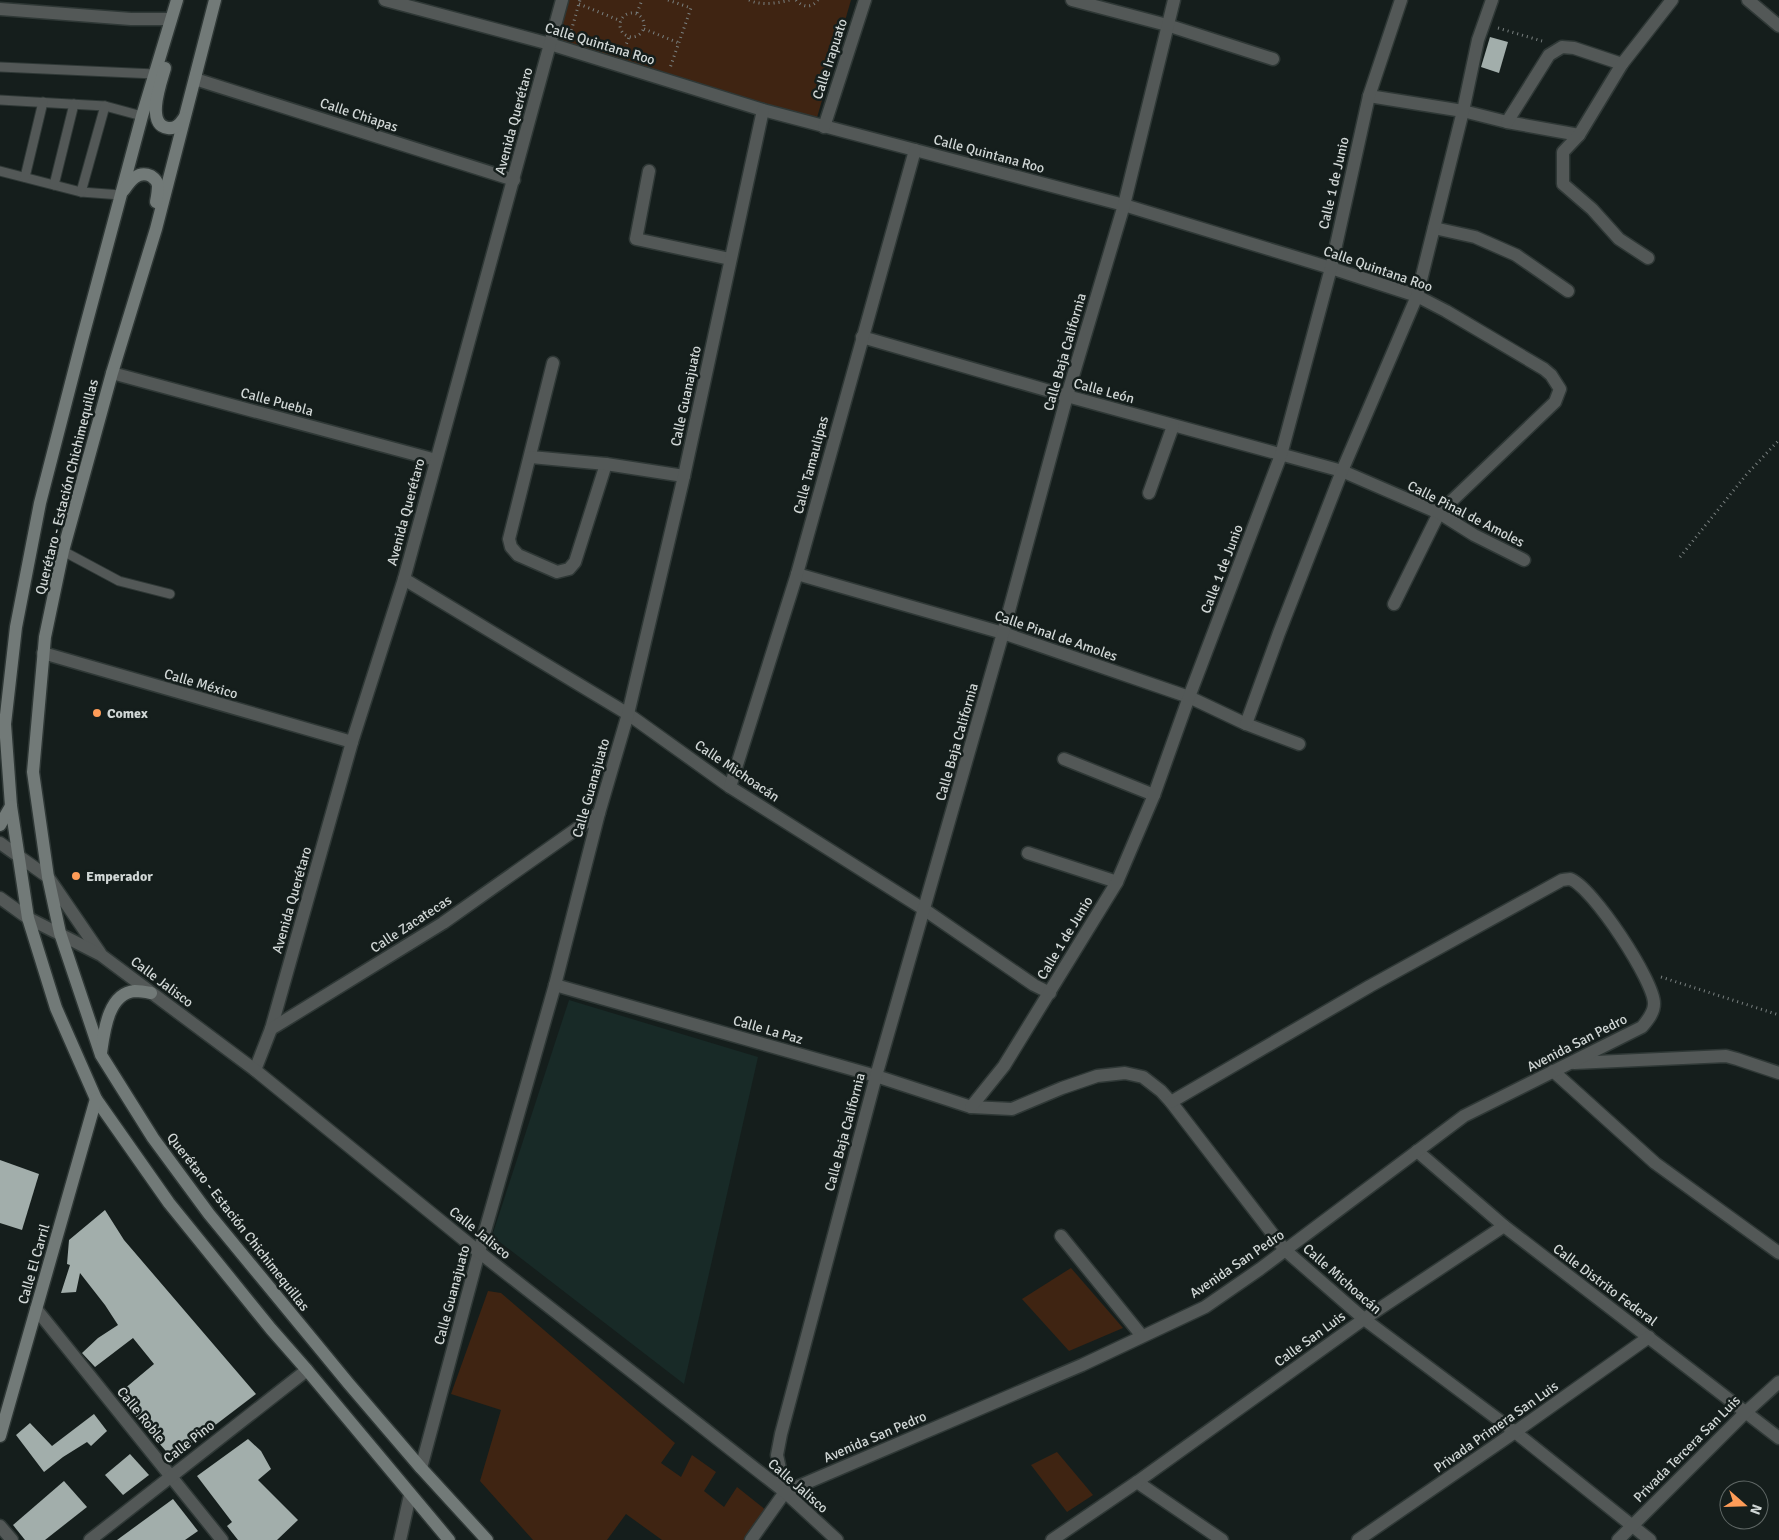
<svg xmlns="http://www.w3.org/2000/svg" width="1779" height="1540" font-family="Signika,sans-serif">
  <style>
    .built { fill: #182a27 }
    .green { fill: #3f2412 }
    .building { fill: #a2aeab }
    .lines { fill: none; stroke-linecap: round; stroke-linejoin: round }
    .service-casing { stroke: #2f3836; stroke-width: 11 }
    .minor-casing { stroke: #2f3836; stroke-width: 15 }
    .tertiary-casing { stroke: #2f3836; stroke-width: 15 }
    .secondary-casing { stroke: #2f3836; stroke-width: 15 }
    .path { stroke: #7a8180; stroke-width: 3; stroke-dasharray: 1 4; stroke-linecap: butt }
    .service { stroke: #535857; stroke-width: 9 }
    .minor { stroke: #535857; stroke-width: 12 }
    .tertiary { stroke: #535857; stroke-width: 12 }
    .secondary { stroke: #727a78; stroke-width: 12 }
    .poi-dot { fill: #fe9c58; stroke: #151e1c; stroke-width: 2 }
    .labels { text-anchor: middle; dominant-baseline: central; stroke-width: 5; stroke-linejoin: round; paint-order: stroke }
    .street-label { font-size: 14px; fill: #d1d7d6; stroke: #151e1c }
    .poi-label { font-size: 14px; font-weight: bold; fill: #d1d7d6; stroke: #151e1c; text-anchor: start }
  </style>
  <rect width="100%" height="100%" fill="#151e1c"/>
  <!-- built -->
  <polygon class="built" points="569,1000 758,1057 684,1384 492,1236"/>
  <!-- green -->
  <g class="green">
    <polygon points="565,0 851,0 816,121 554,43"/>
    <polygon points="1071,1268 1123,1328 1069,1351 1022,1299"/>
    <polygon points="488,1291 501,1293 675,1443 661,1463 681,1477 692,1455 716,1472 704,1491 724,1507 737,1487 767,1511 745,1540 662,1540 626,1514 607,1540 533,1540 480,1481 501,1410 451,1394"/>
    <polygon points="1057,1452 1093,1495 1067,1512 1031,1465"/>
  </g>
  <!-- building -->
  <g class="building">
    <polygon points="1490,37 1508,42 1499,73 1481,67"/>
    <polygon points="0,1160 39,1174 22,1230 0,1223"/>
    <polygon points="105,1210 124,1240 256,1394 172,1458 117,1395 154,1364 133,1338 95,1367 82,1353 98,1338 118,1325 105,1305 80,1273 76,1292 61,1293 70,1265 67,1264 69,1240"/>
    <polygon points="94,1414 107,1431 91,1446 87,1442 63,1457 44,1472 16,1435 30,1423 52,1446"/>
    <polygon points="248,1439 261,1451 271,1469 258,1480 298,1520 277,1540 238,1540 227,1526 232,1522 197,1476"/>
    <polygon points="130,1454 149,1475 123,1495 105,1475"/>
    <polygon points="64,1481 87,1507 45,1540 25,1540 13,1525"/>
    <polygon points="173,1499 198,1531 185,1540 117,1540"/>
  </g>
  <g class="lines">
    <defs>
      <g id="service">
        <polyline points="0,67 155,74"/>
        <polyline points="0,100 105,106 142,116"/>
        <polyline points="0,171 81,192 121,195"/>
        <polyline points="25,177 43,102"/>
        <polyline points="54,185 74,104"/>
        <polyline points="81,192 105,106"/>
        <polyline points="63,551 119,581 170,594"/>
      </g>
      <g id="minor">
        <polyline points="385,0 550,44 763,110 1124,205 1331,268 1417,296 1446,311 1544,369 1551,375 1560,389 1555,402 1439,513 1394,604"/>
        <polyline points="1072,0 1167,25 1273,59"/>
        <polyline points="1748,0 1779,26"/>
        <polyline points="0,9 131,19 171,19"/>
        <polyline points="195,79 514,180"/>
        <polyline points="1369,96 1463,111 1507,122 1579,135"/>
        <polyline points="1507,122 1549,55 1562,47 1574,48 1622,64"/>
        <polyline points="824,127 865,0"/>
        <polyline points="649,171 636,239 730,259"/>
        <polyline points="1434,228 1475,237 1516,255 1568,291"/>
        <polyline points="1648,258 1619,239 1592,209 1563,184 1563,152 1579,135 1622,64 1672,0"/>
        <polyline points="862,337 1067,396 1342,471 1439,513 1474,535 1524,560"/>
        <polyline points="553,363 509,539 511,547 518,555 557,572 569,569 575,562 606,464"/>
        <polyline points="112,373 436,460"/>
        <polyline points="531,457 606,464 684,476"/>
        <polyline points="1149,493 1173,426"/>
        <polyline points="797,574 1003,633 1189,697 1246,724 1299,744"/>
        <polyline points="404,579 628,714 730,787 925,910 1034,985 1050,993"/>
        <polyline points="43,653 352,742"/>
        <polyline points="1246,724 1279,633 1342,471 1417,296 1463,111 1478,40 1492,0"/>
        <polyline points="1064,759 1154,795"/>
        <polyline points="730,787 797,574 915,150"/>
        <polyline points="1028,853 1117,882"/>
        <polyline points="555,985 876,1076 971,1107 1012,1109 1062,1088 1097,1076 1125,1073 1143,1077 1161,1091 1171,1102 1285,1250 1364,1319 1515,1432 1650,1540"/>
        <polyline points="271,1029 352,742 404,579 562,0"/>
        <polyline points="1574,1063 1726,1056 1737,1059 1779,1073"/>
        <polyline points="255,1070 271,1029 443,923 599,813"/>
        <polyline points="1553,1071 1655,1163 1779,1253"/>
        <polyline points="971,1107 1004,1066 1117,882 1154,795 1189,697 1281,455 1331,268 1369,96 1401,0"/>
        <polyline points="1417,1151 1504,1226 1779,1438"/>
        <polyline points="1061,1236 1142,1336"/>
        <polyline points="36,1309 222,1540"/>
        <polyline points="421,1468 479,1252 555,985 599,813 628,714 684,476 763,110"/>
        <polyline points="1137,1482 1222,1540"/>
        <path d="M785,1492L1082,1365L1205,1307L1260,1269L1464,1116L1642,1027C1647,1021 1654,1013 1654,1004C1655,982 1592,886 1570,879C1568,879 1565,880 1562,880L1370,986L1171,1102"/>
        <polyline points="785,1492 777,1455 781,1434 876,1076 1003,633 1067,396 1124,205 1174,0"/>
        <polyline points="0,1526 12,1540"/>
        <polyline points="90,1540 307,1370"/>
        <polyline points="400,1540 410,1495"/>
        <polyline points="751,1540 785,1492"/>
        <polyline points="1052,1540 1137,1482 1364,1319 1504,1226"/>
        <polyline points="1358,1540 1515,1432 1649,1337"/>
        <polyline points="1618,1540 1746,1412 1779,1382"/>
      </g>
      <g id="tertiary">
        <polyline points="0,843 48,877 100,953"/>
        <polyline points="0,898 28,918 101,955 255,1070 479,1252 785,1492 837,1540"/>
      </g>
      <g id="secondary">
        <polyline points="177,0 142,116 82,340 40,503 16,627 5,724 11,806 28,918 56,1008 96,1099 169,1203 271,1329 307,1370 449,1540"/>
        <polyline points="215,0 156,229 112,373 63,551 45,637 33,772 48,877 60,933 101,1055 153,1138 209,1214 349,1384 421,1468 487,1540"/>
        <path d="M165,68C161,82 145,125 168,128C176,129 180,124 184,118"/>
        <path d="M124,190C130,181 138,170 151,176C154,178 157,181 158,185C158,191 157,197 156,202"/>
        <polyline points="0,825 11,806"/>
        <path d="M101,1053C104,1032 108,993 135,991C140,991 146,992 151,993"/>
        <polyline points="0,1436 96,1099"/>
      </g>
    </defs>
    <!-- service casing -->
    <use href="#service" class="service-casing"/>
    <!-- minor casing -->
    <use href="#minor" class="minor-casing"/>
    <!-- tertiary casing -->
    <use href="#tertiary" class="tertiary-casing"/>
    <!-- secondary casing -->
    <use href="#secondary" class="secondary-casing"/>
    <!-- path -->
    <g class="path">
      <polyline points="668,0 691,8 670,68"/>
      <path d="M749,0C761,6 778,3 790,0"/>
      <path d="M796,0C803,8 812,8 818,0"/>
      <polyline points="579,4 621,21"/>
      <circle cx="632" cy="25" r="12"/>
      <polyline points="637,13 642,0"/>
      <polyline points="1498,28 1542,41"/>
      <polyline points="644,29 679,43"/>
      <polyline points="570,35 580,0"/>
      <polyline points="623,53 629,37"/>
      <polyline points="1680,557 1746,475 1779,440"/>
      <polyline points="1661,977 1779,1015"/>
    </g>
    <!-- service -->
    <use href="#service" class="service"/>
    <!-- minor -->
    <use href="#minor" class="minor"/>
    <!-- tertiary -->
    <use href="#tertiary" class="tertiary"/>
    <!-- secondary -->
    <use href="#secondary" class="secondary"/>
  </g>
  <!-- markers -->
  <g class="poi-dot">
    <circle cx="97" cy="713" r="5"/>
    <circle cx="76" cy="876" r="5"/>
  </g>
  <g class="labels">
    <!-- street labels -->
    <g class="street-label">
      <text transform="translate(600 44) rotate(17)">Calle Quintana Roo</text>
      <text transform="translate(830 59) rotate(-72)">Calle Irapuato</text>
      <text transform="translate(359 115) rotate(18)">Calle Chiapas</text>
      <text transform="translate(514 121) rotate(-75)">Avenida Querétaro</text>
      <text transform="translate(989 154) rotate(15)">Calle Quintana Roo</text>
      <text transform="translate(1334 183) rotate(-77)">Calle 1 de Junio</text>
      <text transform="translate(1378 269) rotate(19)">Calle Quintana Roo</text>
      <text transform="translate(1065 352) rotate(-74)">Calle Baja California</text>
      <text transform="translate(1104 391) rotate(15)">Calle León</text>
      <text transform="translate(686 396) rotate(-78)">Calle Guanajuato</text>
      <text transform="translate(277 402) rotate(15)">Calle Puebla</text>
      <text transform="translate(811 465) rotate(-75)">Calle Tamaulipas</text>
      <text transform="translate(67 487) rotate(-76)">Querétaro - Estación Chichimequillas</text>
      <text transform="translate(406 512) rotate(-75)">Avenida Querétaro</text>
      <text transform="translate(1466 514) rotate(27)">Calle Pinal de Amoles</text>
      <text transform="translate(1222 569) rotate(-69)">Calle 1 de Junio</text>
      <text transform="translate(1056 636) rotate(19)">Calle Pinal de Amoles</text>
      <text transform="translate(201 684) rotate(16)">Calle México</text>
      <text transform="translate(957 742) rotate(-74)">Calle Baja California</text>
      <text transform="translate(737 771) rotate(34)">Calle Michoacán</text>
      <text transform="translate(591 788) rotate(-74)">Calle Guanajuato</text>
      <text transform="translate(292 900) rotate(-74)">Avenida Querétaro</text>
      <text transform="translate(411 924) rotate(-33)">Calle Zacatecas</text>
      <text transform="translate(1065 938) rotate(-59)">Calle 1 de Junio</text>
      <text transform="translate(162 982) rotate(37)">Calle Jalisco</text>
      <text transform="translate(768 1030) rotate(16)">Calle La Paz</text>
      <text transform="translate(1577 1043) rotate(-27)">Avenida San Pedro</text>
      <text transform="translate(845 1132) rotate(-75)">Calle Baja California</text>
      <text transform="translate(238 1222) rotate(52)">Querétaro - Estación Chichimequillas</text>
      <text transform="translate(480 1233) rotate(39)">Calle Jalisco</text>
      <text transform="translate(34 1264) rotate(-74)">Calle El Carril</text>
      <text transform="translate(1237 1264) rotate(-34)">Avenida San Pedro</text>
      <text transform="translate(1342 1279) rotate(41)">Calle Michoacán</text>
      <text transform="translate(1605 1285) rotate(37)">Calle Distrito Federal</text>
      <text transform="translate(452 1295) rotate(-75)">Calle Guanajuato</text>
      <text transform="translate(1310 1339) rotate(-36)">Calle San Luis</text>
      <text transform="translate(141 1415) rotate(51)">Calle Roble</text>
      <text transform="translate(1496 1427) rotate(-35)">Privada Primera San Luis</text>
      <text transform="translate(875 1437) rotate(-23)">Avenida San Pedro</text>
      <text transform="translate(189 1442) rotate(-38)">Calle Pino</text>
      <text transform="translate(1687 1449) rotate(-45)">Privada Tercera San Luis</text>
      <text transform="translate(798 1486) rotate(41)">Calle Jalisco</text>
    </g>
    <!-- poi labels -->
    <g class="poi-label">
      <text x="107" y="713">Comex</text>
      <text x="86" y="876">Emperador</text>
    </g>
  </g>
  <!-- north arrow -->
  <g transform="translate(1744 1505) rotate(110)"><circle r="24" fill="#151e1c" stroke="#606866"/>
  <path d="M0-4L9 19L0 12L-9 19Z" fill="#fe9c58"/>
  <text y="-8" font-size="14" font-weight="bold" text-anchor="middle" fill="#d1d7d6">N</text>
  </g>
</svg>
